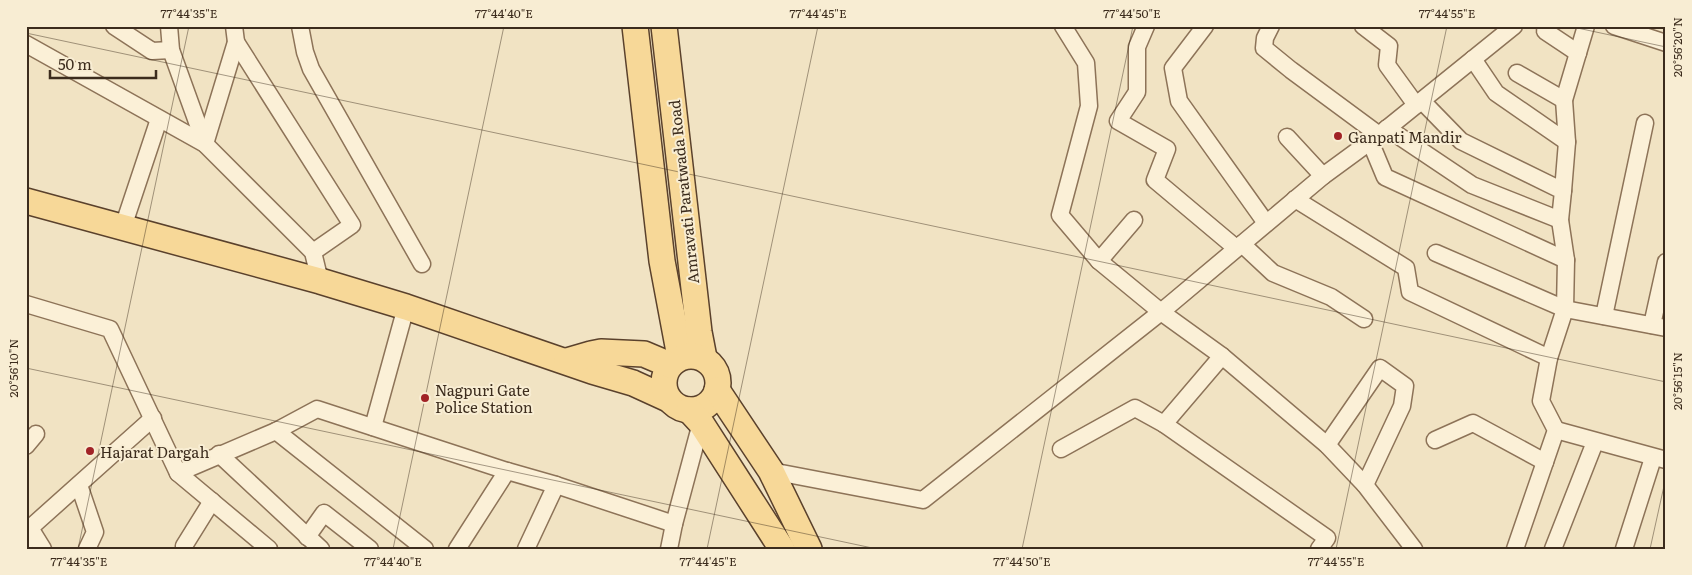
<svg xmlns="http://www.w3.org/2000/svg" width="1692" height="575" font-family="Literata,serif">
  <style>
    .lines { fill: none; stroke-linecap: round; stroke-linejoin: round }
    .minor-casing { stroke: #8d7358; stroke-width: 19 }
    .primary-casing { stroke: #5a412c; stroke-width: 28 }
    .minor { stroke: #fbf0d7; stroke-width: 16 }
    .primary { stroke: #f7d898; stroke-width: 25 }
    .ticks { fill: none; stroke: #3c2c1d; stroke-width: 1; stroke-opacity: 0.45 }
    .poi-dot { fill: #a12326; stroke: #f8edd3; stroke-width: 2 }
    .labels { text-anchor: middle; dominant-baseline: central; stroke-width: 4; stroke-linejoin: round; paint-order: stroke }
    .poi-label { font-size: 15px; fill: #3c2c1d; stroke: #f8edd3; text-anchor: start }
    .street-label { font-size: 15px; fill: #3c2c1d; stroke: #f8edd3 }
    .neatline { fill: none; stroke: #3c2c1d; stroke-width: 2 }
    .ticks-label { font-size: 12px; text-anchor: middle; fill: #3c2c1d }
  </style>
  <rect width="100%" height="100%" fill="#f1e3c3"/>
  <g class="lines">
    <defs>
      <g id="minor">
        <polyline points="114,26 152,51 171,50"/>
        <polyline points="169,26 171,50 205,144"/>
        <polyline points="300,26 305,52 311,69 422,264"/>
        <polyline points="1063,26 1086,63 1089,106 1060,215 1099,261 1161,312 1222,356 1327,445 1365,485 1414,549"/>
        <polyline points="1146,26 1137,47 1137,92 1118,121 1167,149 1155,180 1236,248"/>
        <polyline points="1205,26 1173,68 1179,101 1266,223"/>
        <polyline points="1271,26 1265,38 1264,48 1291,70 1379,135"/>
        <polyline points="1363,26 1389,46 1387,65 1416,105"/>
        <polyline points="1614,26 1666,43"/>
        <polyline points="1545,31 1578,53"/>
        <polyline points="236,42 352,225 313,252"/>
        <polyline points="26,44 205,144 313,252 320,281"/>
        <polyline points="1473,59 1496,93 1567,142"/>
        <polyline points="1517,73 1564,100"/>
        <polyline points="1422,101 1461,141 1563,191 1560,220 1566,260 1565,309 1549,358 1541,401 1556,430 1515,549"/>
        <polyline points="1387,128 1472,185 1560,220"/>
        <polyline points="1287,137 1323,176"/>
        <polyline points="1370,141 1385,177 1566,260"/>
        <polyline points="205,144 236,42 234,26"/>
        <polyline points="1563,191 1567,142 1564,100 1586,26"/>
        <polyline points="1295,199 1406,268 1410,292 1549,358"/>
        <polyline points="123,227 159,119"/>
        <polyline points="1242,244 1273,273 1331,297 1364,319"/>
        <polyline points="1436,253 1565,309 1666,328"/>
        <polyline points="1099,261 1134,220"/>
        <polyline points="26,304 110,329 178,473 269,549"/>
        <polyline points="1604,316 1645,123"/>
        <polyline points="1652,325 1666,262"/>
        <polyline points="1164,424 1327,538 1319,549"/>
        <polyline points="373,427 406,307"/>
        <polyline points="1556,430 1666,460"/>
        <polyline points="276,431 425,549"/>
        <polyline points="1435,440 1473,423 1545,462"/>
        <polyline points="1327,445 1380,368 1405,386 1402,406 1365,485"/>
        <polyline points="26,446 36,434"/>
        <polyline points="1061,449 1135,408 1164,424 1222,356"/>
        <polyline points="219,454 321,549"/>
        <polyline points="771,471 923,500 1161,312 1323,176 1379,135 1514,26"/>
        <polyline points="178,473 276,431 317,409 507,471 556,485 674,524"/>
        <polyline points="79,485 95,532 87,549"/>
        <polyline points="26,527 30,528 43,549"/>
        <polyline points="307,537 324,513 370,549"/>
        <polyline points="26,542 30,528 153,418"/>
        <polyline points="184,546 212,501"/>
        <polyline points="457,549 507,471"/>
        <polyline points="526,549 556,485"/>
        <polyline points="669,549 674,524 701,423"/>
        <polyline points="1553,549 1595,442"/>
        <polyline points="1624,549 1653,458"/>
      </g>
      <g id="primary">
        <polyline points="635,26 662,261 680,357"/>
        <polyline points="664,26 699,332 704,358"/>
        <polyline points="26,201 320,281 406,307 592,371 633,383 668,399"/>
        <circle cx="691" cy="383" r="27"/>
        <polyline points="567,361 591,354 601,352 644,354 670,365"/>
        <polyline points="717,390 771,471 809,549"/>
        <polyline points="689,410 701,423 782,549"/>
      </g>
    </defs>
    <!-- minor casing -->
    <use href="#minor" class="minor-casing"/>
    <!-- primary casing -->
    <use href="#primary" class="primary-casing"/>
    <!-- minor -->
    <use href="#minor" class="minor"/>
    <!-- primary -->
    <use href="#primary" class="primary"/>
  </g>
  <!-- ticks -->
  <path class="ticks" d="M1568,26L1666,47M26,33L1666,382M26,368L877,549M78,549L189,26M393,549L504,26M707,549L818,26M1022,549L1133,26M1336,549L1447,26M1650,549L1666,477"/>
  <!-- markers -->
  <g class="poi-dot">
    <circle cx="1338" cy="136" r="5"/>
    <circle cx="425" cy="398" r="5"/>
    <circle cx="90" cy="451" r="5"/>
  </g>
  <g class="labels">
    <!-- poi labels -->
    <g class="poi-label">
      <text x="1348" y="136">Ganpati Mandir</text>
      <text x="435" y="389">Nagpuri Gate<tspan x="435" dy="17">Police Station</tspan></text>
      <text x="100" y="451">Hajarat Dargah</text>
    </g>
    <!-- street labels -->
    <g class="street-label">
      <text transform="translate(683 192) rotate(-96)">Amravati Paratwada Road</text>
    </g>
  </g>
  <!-- border -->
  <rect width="1692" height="575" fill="none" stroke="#f8edd3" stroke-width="55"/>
  <!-- scale -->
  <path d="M50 70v8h106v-8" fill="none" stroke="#3c2c1d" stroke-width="2.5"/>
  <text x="58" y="70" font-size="15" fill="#3c2c1d" stroke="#f8edd3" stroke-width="4" paint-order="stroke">50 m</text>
  <rect x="28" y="28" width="1636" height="520" class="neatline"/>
  <g class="ticks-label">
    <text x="189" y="18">77°44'35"E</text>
    <text x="504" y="18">77°44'40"E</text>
    <text x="818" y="18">77°44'45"E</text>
    <text x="1132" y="18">77°44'50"E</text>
    <text x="1447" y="18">77°44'55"E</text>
    <text transform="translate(1678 47) rotate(-90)" y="4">20°56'20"N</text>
    <text transform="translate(14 368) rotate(-90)" y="4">20°56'10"N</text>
    <text transform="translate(1678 381) rotate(-90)" y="4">20°56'15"N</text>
    <text x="79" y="566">77°44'35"E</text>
    <text x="393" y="566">77°44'40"E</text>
    <text x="708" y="566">77°44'45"E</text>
    <text x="1022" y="566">77°44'50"E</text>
    <text x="1336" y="566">77°44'55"E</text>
  </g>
</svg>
